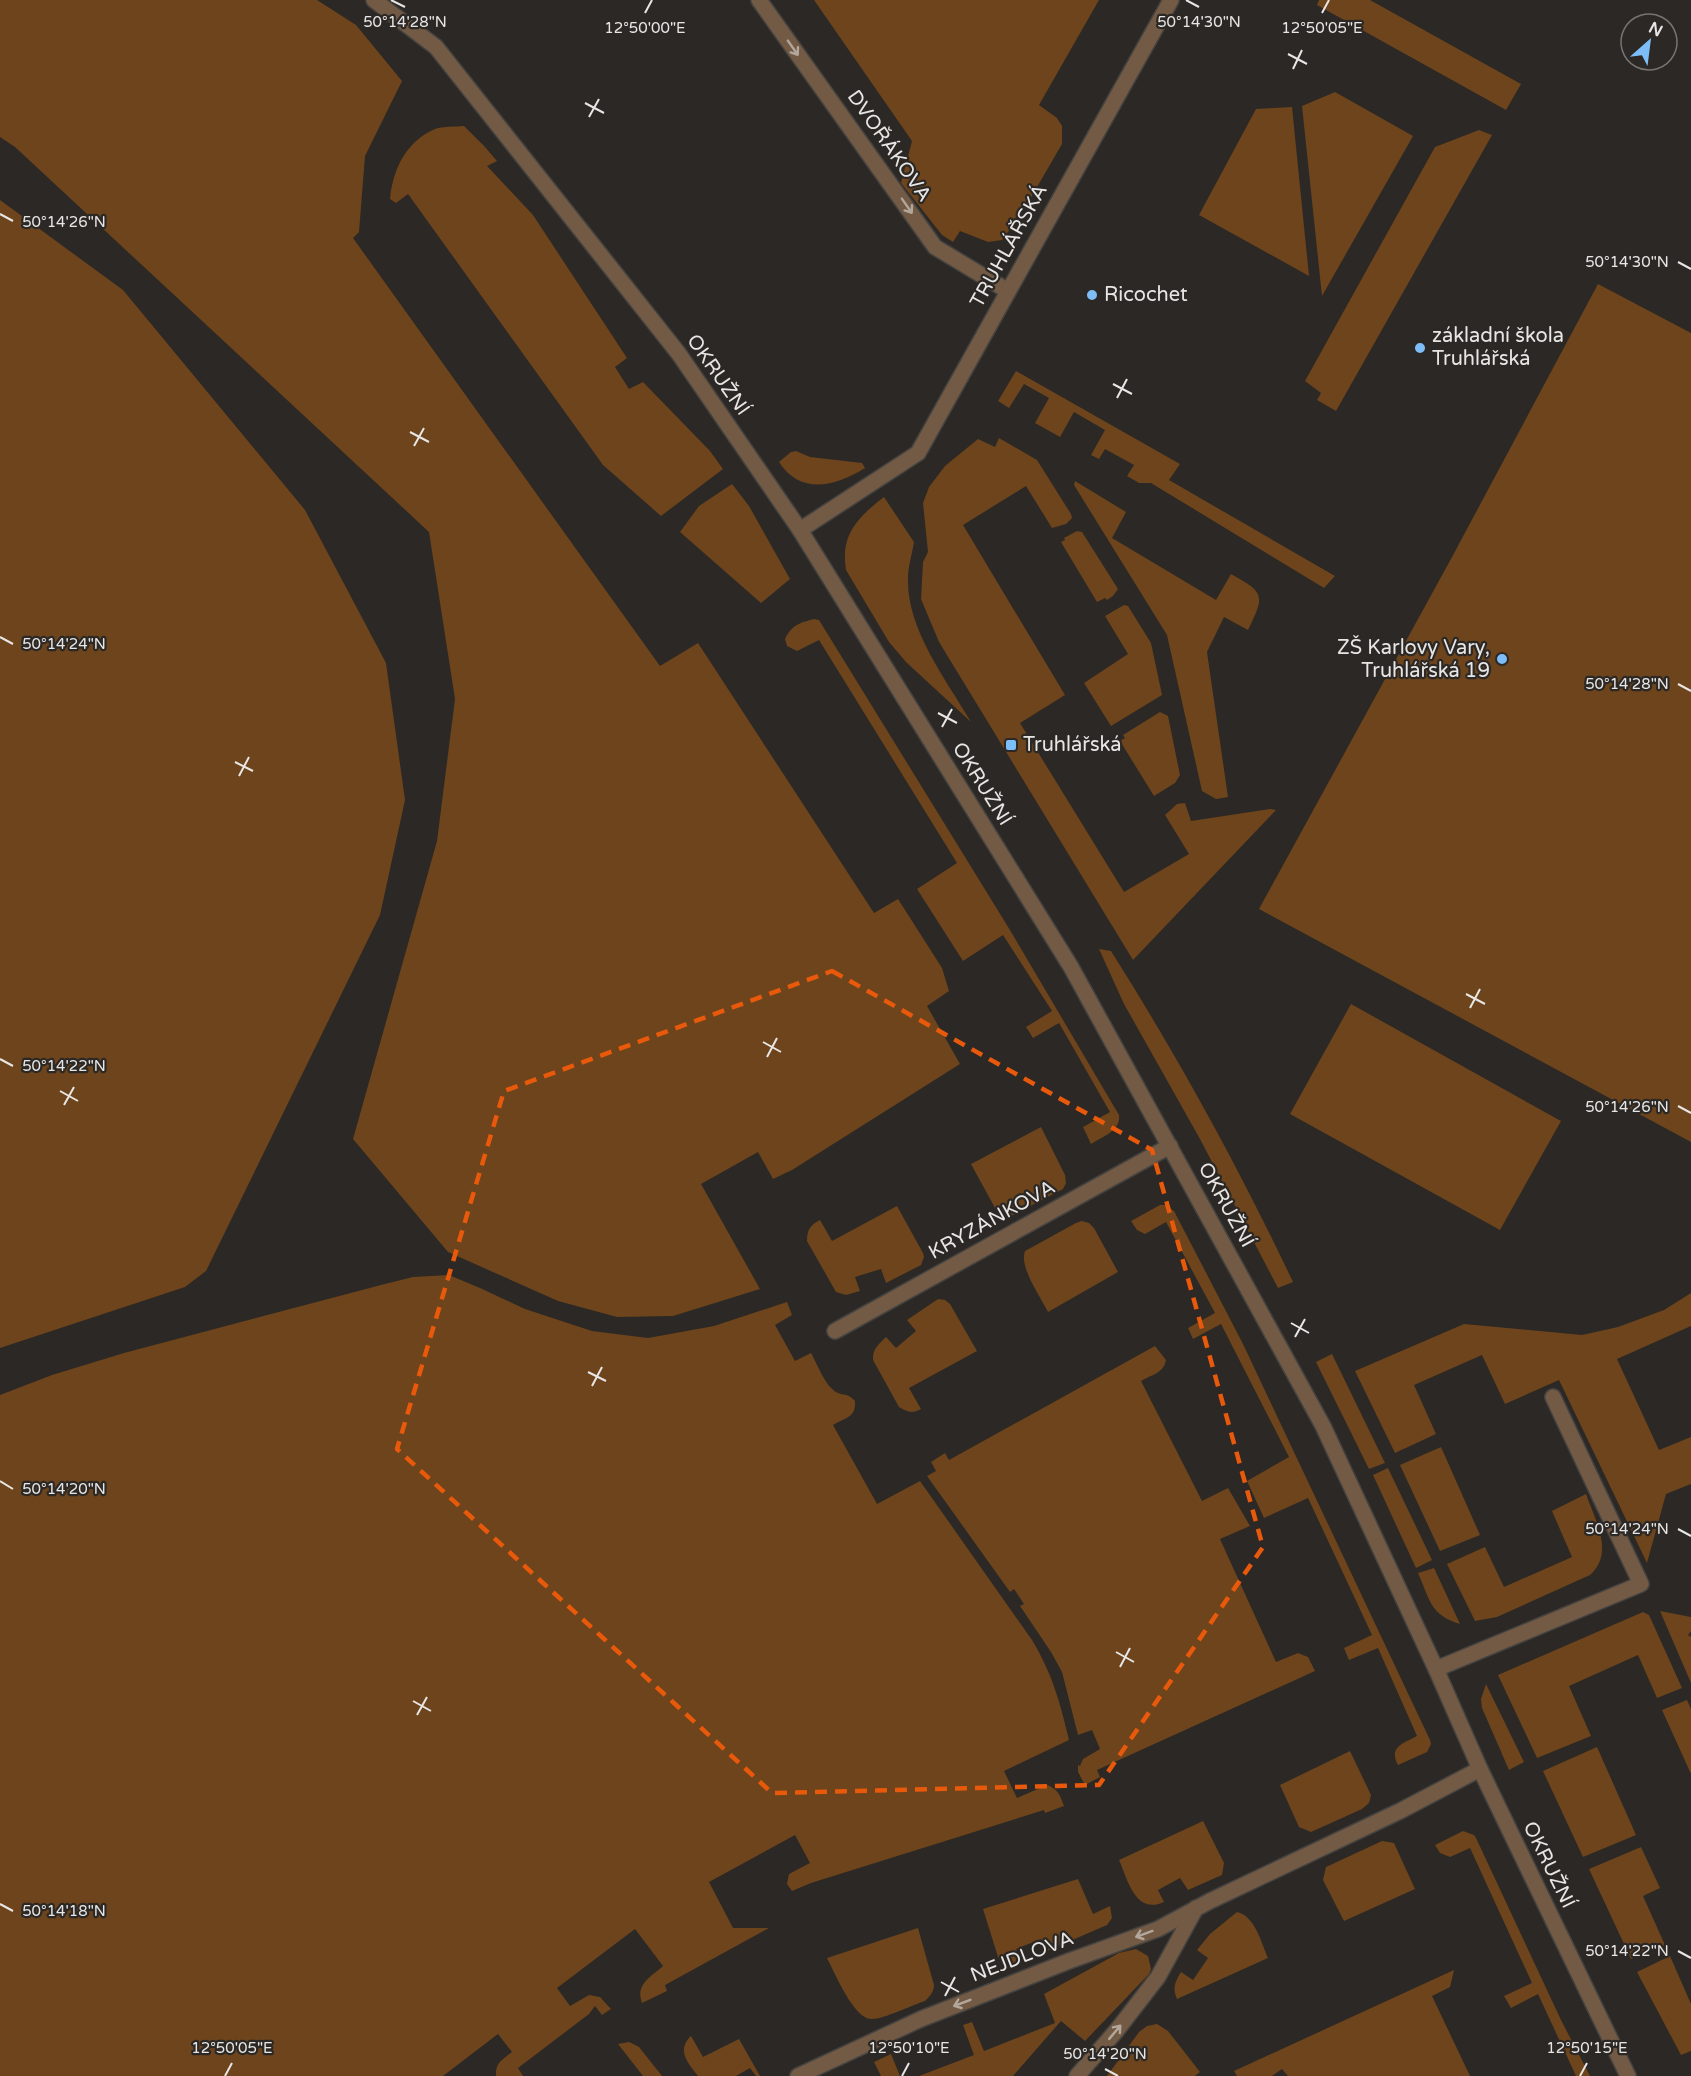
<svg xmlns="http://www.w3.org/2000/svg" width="1691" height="2076" font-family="'Varela Round',sans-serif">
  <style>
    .green { fill: #6d441b }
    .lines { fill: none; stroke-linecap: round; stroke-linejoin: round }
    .minor-casing { stroke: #454340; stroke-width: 18 }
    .minor { stroke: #735a45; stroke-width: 15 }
    .oneway { stroke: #b3a79c }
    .marked { fill: none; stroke: #e8590c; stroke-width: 4.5; stroke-dasharray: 12 8; stroke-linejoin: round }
    .ticks { fill: none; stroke: #e8e6e4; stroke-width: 2 }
    .poi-dot { fill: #7dbef9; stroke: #2b2825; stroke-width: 2 }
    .labels { text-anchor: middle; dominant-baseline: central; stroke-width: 4.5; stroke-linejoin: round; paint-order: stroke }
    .street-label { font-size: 20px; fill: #e8e6e4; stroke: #2b2825 }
    .poi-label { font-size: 20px; fill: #e8e6e4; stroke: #2b2825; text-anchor: start }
    .ticks-label { font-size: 15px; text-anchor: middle; fill: #e8e6e4; stroke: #2b2825; stroke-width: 4.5; stroke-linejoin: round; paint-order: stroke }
  </style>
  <rect width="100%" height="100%" fill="#2b2825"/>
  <!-- green -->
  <g class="green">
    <polygon points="0,0 317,0 356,25 402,81 365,156 359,232 353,238 660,666 698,643 874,913 898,899 942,968 949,991 927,1006 960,1064 792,1170 773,1179 758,1152 701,1184 760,1289 673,1316 617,1317 558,1301 448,1252 353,1139 437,841 455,699 429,532 15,147 0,137"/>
    <polygon points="814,0 1099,0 1039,105 1057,118 1062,126 1062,144 1022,213 1002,240 988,242 960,231 953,242 942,235 901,183 912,141"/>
    <polygon points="1319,0 1370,0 1521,84 1506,110 1317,5"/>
    <polygon points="1335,92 1413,136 1322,296 1302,106"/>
    <polygon points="1292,107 1309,276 1199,215 1256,109"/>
    <path d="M464,126L485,147L497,161L487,166L533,215L627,358L615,367L629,389L643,382L710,451L723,469L661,516L603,465L408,194L396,203L390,199C393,170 405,142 435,129C443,126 455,127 464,126Z"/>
    <polygon points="1479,130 1492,135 1336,411 1317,400 1321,393 1305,381 1435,147"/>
    <polygon points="0,200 123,290 305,510 386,663 405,800 380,915 206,1271 185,1287 0,1348"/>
    <polygon points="1598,284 1691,333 1691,1142 1259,909 1452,557"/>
    <polygon points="1016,371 1180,464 1169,480 1335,576 1324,588 1151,483 1139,483 1127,476 1134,465 1105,449 1099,459 1091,455 1105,430 1074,412 1060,437 1035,423 1049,398 1024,384 1009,408 998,401"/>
    <polygon points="999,438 1037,460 1071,514 1072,518 1066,524 1052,528 1026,486 963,525 1065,695 1020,723 1124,892 1189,854 1165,815 1177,804 1185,803 1191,821 1270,809 1276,810 1133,960 939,642 921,599 923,562 928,552 923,503 929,487 945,466 978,439 995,447"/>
    <path d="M796,451L810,457L862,463L865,468C836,486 801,496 779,462L791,452Z"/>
    <path d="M1075,481L1126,512L1112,538L1216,600L1231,574C1265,593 1265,595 1248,630L1224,617L1207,652L1228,797L1216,799L1202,791L1167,635L1074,485Z"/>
    <polygon points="732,484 749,506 790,579 761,603 680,532 699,506"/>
    <path d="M884,497L914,542C912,554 908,567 908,579C907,630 946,679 971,722L906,662L889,642L846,570C840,535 858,517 884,497Z"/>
    <polygon points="1077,531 1082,532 1118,589 1113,596 1107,600 1105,598 1097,602 1061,542 1065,540 1064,538"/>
    <polygon points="1124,605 1128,606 1151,643 1162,695 1111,726 1084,683 1128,654 1105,616"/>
    <path d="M814,619L819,620L1010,930L1119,1115C1121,1131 1103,1136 1091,1144L1083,1127L1110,1112L1059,1023L1033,1038L1026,1027L1052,1011L1003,935L963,961L917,889L957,863L819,640L797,651L787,646L785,639C792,625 799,623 814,619Z"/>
    <polygon points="1160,712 1168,716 1180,775 1175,783 1154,796 1120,741 1125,738 1123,735"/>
    <path d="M1099,949L1111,951C1178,1057 1239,1168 1293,1282L1278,1288L1200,1139L1124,1004Z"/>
    <polygon points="1351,1004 1561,1121 1500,1230 1290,1114"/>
    <polygon points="1041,1127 1065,1175 1066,1183 1063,1189 1009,1217 1000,1215 995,1208 971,1164"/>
    <path d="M1160,1205H1165L1174,1211L1243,1344L1430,1740L1431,1744L1427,1752L1398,1765C1388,1747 1404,1743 1417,1736L1378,1648L1349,1660L1344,1648L1372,1635L1308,1498L1264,1518L1247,1481L1289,1457L1221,1324L1193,1339L1188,1328L1215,1313L1166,1222L1145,1234L1137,1230L1131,1221Z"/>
    <path d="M897,1206L923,1253L924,1257L921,1265L886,1283L881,1269L855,1277L860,1291L846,1295L836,1292L807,1241C807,1230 810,1225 820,1220L832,1241Z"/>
    <path d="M1082,1221L1089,1223L1094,1228L1118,1272L1048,1312C1040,1296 1019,1267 1025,1251L1076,1223Z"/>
    <path d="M449,1275L480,1288L525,1309L592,1331L648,1338L714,1326L787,1302L792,1315L775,1325L795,1361L811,1353C818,1365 825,1387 838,1393C847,1396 847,1393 855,1401C856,1418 846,1417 833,1425L877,1504L920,1481L1032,1640C1052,1673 1060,1702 1069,1740L1004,1771L1017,1798L1047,1785C1058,1789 1060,1795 1064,1806L1045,1813L1044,1810L811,1883L792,1891L787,1884L789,1874L810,1863L795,1835L709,1882L733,1928H769L665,1985L667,1991L642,2003C635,1984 651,1977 663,1966L635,1929L557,1988L570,2006L589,1995L600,1997L611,2009L602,2015L595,2006L589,2014L518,2068L523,2076H496C495,2063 502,2060 512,2052L498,2034L443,2076H0V1395L52,1375L124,1353L381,1285L413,1277Z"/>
    <polygon points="1691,1293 1691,1326 1617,1359 1659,1450 1691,1437 1691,1484 1666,1494 1647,1563 1559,1380 1505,1404 1482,1355 1414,1385 1436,1434 1395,1453 1355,1371 1464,1324 1582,1335 1618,1327 1664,1310"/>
    <path d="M938,1299L945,1300L950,1304L977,1351L909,1388L921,1409C912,1414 907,1412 899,1407L873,1360C872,1349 879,1344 886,1337L896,1348L916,1331L907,1320Z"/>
    <path d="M1155,1346L1166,1360C1164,1373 1151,1375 1141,1381L1202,1501L1228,1488L1250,1526L1220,1539L1276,1662L1298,1653L1308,1657L1315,1671L1097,1770L1100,1777L1085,1785L1078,1772V1765L1080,1766L1083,1759L1100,1749L1092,1730L1078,1735L1062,1672L1051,1652L1020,1606L1024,1604L1014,1589L1010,1592L927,1476L936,1471L931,1462L945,1453L949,1460Z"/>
    <polygon points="1332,1354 1385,1463 1369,1469 1316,1362"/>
    <polygon points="1441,1447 1480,1535 1440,1551 1400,1465"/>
    <polygon points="1388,1468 1432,1560 1416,1568 1373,1475"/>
    <path d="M1586,1494C1595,1520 1615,1553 1590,1575L1497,1617L1475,1621L1447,1564L1485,1547L1504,1587L1572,1557L1552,1511Z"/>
    <path d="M1434,1568L1460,1624C1430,1615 1430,1600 1418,1573Z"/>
    <polygon points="1660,1611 1691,1617 1691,1631 1688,1635 1691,1637 1691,1683"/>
    <polygon points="1643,1612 1649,1615 1682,1688 1657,1698 1638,1655 1569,1686 1591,1736 1537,1758 1498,1675"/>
    <polygon points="1486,1684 1524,1762 1509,1770 1482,1708 1481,1699"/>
    <polygon points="1687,1700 1691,1709 1691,1774 1662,1710"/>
    <polygon points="1597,1747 1636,1835 1583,1857 1543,1771"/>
    <polygon points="1350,1751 1371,1795 1369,1803 1362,1809 1311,1832 1299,1827 1280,1785"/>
    <path d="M1203,1821L1224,1863L1222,1875L1188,1890L1180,1878L1158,1890L1164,1902C1135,1915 1128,1880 1119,1860Z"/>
    <polygon points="1463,1831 1474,1835 1476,1838 1561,2020 1590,2076 1576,2076 1538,1994 1511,2008 1504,1996 1532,1983 1470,1848 1450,1857 1440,1853 1435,1845"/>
    <polygon points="1382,1841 1394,1843 1415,1889 1344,1921 1323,1880 1326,1867"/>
    <polygon points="1641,1847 1660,1888 1643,1896 1665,1945 1631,1959 1589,1869"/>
    <polygon points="1078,1879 1093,1914 1110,1906 1112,1918 1107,1925 1047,1951 1041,1939 1016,1949 1021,1962 1015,1965 1003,1964 998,1957 983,1909"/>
    <path d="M1237,1912C1255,1916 1261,1942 1268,1958L1177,1999C1172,1988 1175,1982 1181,1972L1193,1980L1208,1958L1197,1950L1210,1934Z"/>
    <path d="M918,1928L934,1985C934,1992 930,1996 925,2001C912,2005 884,2019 872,2019C854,2020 835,1973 827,1958Z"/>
    <polygon points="1136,1949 1148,1956 1151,1969 1149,1974 1085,2041 1061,2021 1013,2076 919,2076 974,2055 963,2025 972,2022 984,2051 1055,2023 1044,1994 1119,1953"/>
    <polygon points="1670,1956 1691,2004 1691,2051 1681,2055 1637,1972"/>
    <polygon points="1454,1970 1450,1987 1432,1996 1470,2076 1288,2076 1282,2069 1272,2076 1237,2076 1234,2071"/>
    <polygon points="1157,2024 1168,2031 1200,2072 1195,2076 1107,2076 1139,2032 1147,2026"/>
    <path d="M691,2036L703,2057L739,2039L760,2076H756L750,2068L736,2076H698C688,2063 676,2050 691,2036Z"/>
    <polygon points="629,2042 639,2047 662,2076 643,2076 618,2044"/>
    <polygon points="891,2054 900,2076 881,2076 874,2062"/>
  </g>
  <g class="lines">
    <defs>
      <g id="minor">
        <polyline points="374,0 436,47 679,354 800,530 1071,967 1323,1426 1436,1669 1480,1769 1628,2076"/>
        <polyline points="759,0 935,247 1008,291"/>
        <polyline points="800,530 918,453 1171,0"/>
        <polyline points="835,1331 1170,1146"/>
        <polyline points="1436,1669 1641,1584 1553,1397"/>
        <polyline points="798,2076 921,2019 1069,1961 1158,1929 1210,1901 1400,1811 1480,1769"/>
        <polyline points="1077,2076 1117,2030 1158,1977 1196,1908"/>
      </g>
    </defs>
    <!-- minor casing -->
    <use href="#minor" class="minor-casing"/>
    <!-- minor -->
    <use href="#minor" class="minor"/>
  </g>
  <!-- one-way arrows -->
  <defs><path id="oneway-shaft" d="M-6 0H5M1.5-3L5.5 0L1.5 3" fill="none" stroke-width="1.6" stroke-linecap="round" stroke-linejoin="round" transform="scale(1.5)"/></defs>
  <g class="oneway">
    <use href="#oneway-shaft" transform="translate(793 48) rotate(55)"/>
    <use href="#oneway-shaft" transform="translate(907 206) rotate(55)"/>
    <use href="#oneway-shaft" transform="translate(1144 1934) rotate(160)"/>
    <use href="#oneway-shaft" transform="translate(962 2003) rotate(159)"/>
    <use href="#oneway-shaft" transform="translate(1115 2032) rotate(-50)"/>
  </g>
  <!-- marked area -->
  <path class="marked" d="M832,971L1152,1150L1263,1547L1099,1785L772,1793L397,1449L504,1091Z"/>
  <!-- ticks -->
  <path class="ticks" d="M391,0L405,7M1186,0L1199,7M645,13L652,0M1322,13L1329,0M1288,54L1307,64M1293,69L1302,50M585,103L604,113M589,117L599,99M0,214L13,221M1678,262L1691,269M1113,384L1132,394M1117,398L1127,379M410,432L429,442M414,446L424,428M0,637L13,644M1678,684L1691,691M938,713L957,723M942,727L952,709M235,762L253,771M239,776L249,757M1466,994L1485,1004M1470,1008L1480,989M763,1042L781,1052M767,1057L777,1038M0,1059L13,1066M60,1091L78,1101M64,1105L74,1087M1678,1106L1691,1113M1291,1323L1309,1333M1295,1337L1305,1319M588,1372L606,1381M592,1386L602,1367M0,1481L13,1489M1678,1529L1691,1536M1116,1652L1134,1662M1120,1667L1130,1648M413,1701L431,1711M417,1715L427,1697M0,1904L13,1911M1678,1951L1691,1958M941,1982L959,1992M945,1996L955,1977M1105,2069L1118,2076M225,2076L232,2063M902,2076L909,2063M1580,2076L1587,2063"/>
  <!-- markers -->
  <g class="poi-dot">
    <circle cx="1092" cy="295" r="6"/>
    <circle cx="1420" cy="348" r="6"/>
    <circle cx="1502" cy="659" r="6"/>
    <rect x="1005" y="739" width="12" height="12" rx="3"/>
  </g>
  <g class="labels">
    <!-- street labels -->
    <g class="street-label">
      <text transform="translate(889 146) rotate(55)">DVOŘÁKOVA</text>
      <text transform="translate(1009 246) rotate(-61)">TRUHLÁŘSKÁ</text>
      <text transform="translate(718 375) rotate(55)">OKRUŽNÍ</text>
      <text transform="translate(982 784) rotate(58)">OKRUŽNÍ</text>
      <text transform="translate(1226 1205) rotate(61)">OKRUŽNÍ</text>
      <text transform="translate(992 1220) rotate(-29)">KRYZÁNKOVA</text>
      <text transform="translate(1549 1865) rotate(64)">OKRUŽNÍ</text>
      <text transform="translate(1022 1957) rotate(-21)">NEJDLOVA</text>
    </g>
    <!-- poi labels -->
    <g class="poi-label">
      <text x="1104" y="295">Ricochet</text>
      <text x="1432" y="336">základní škola<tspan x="1432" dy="23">Truhlářská</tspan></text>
      <text x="1490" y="648" text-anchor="end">ZŠ Karlovy Vary,<tspan x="1490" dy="23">Truhlářská 19</tspan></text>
      <text x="1023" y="745">Truhlářská</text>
    </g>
  </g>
  <g class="ticks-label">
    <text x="405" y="27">50°14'28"N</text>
    <text x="1199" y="27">50°14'30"N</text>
    <text x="645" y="33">12°50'00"E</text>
    <text x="1322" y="33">12°50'05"E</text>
    <text x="64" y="227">50°14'26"N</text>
    <text x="1627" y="267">50°14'30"N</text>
    <text x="64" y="649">50°14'24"N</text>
    <text x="1627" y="689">50°14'28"N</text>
    <text x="64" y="1071">50°14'22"N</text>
    <text x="1627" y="1112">50°14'26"N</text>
    <text x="64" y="1494">50°14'20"N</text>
    <text x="1627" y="1534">50°14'24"N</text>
    <text x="64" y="1916">50°14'18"N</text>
    <text x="1627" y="1956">50°14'22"N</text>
    <text x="232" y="2053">12°50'05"E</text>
    <text x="909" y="2053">12°50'10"E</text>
    <text x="1587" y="2053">12°50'15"E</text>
    <text x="1105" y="2059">50°14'20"N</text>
  </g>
  <!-- north arrow -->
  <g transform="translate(1649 42) rotate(28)"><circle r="28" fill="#2b2825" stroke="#777471" stroke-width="1.5"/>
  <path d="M0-4.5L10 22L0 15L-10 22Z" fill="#7dbef9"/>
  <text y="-9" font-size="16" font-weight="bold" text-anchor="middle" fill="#e8e6e4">N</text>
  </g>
</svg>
